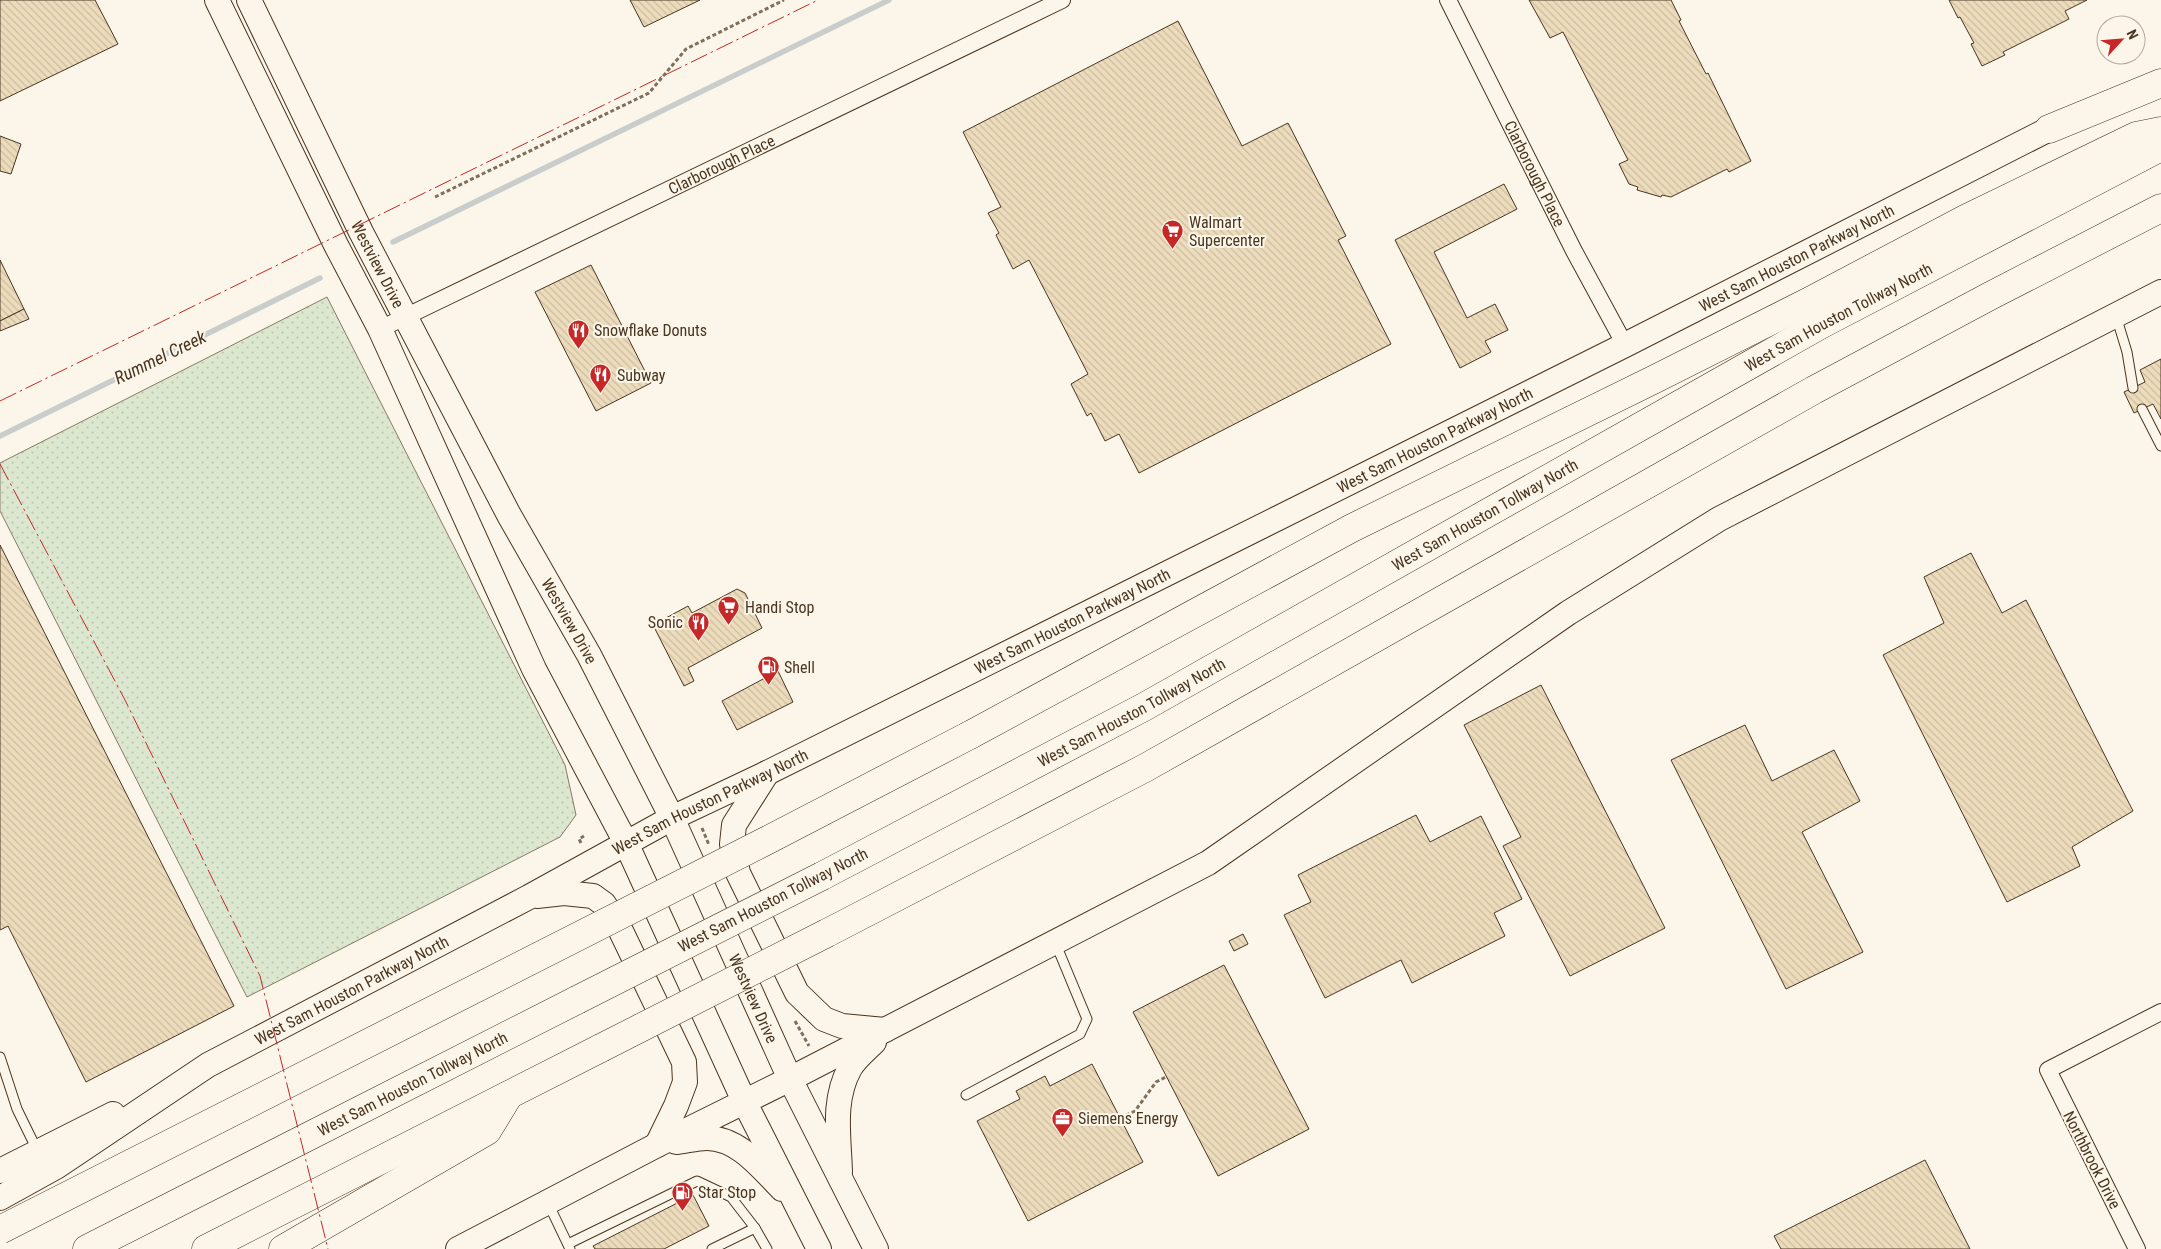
<svg xmlns="http://www.w3.org/2000/svg" width="2161" height="1249" font-family="'Roboto Condensed',sans-serif">
  <style>
    .grass { fill: url(#grass-dots); stroke: #887966 }
    .lines { fill: none; stroke-linecap: round; stroke-linejoin: round }
    .stream { stroke: #c9cecd; stroke-width: 5.5 }
    .building { fill: url(#building-back-hatch); stroke: #4a3520 }
    .lane-casing { stroke: #4a3520; stroke-width: 11 }
    .street-casing { stroke: #4a3520; stroke-width: 18 }
    .secondary-casing { stroke: #4a3520; stroke-width: 26 }
    .highway-casing { stroke: #4a3520; stroke-width: 29 }
    .path { stroke: #7f6f5c; stroke-width: 3; stroke-dasharray: 4 2.5; stroke-linecap: butt }
    .lane { stroke: #fbf6e9; stroke-width: 9 }
    .street { stroke: #fbf6e9; stroke-width: 16 }
    .secondary { stroke: #fbf6e9; stroke-width: 24 }
    .highway { stroke: #fbf6e9; stroke-width: 28 }
    .highway-bridge-casing { stroke: #4a3520; stroke-width: 29; stroke-linecap: butt }
    .highway-bridge { stroke: #fbf6e9; stroke-width: 28 }
    .power { stroke: #c62828; stroke-width: 1; stroke-dasharray: 18 4 2.5 4; stroke-linecap: butt }
    .labels { text-anchor: middle; dominant-baseline: central; stroke-width: 4; stroke-linejoin: round; paint-order: stroke }
    .street-label { font-size: 16px; fill: #4a3520; stroke: #fbf6e9 }
    .poi-label { font-size: 16px; fill: #4a3520; stroke: #fbf6e9; text-anchor: start }
    .water-label { font-size: 18px; font-style: italic; fill: #4a3520; stroke: #fbf6e9 }
  </style>
  <defs>
    <pattern id="grass-dots" width="8" height="8" patternUnits="userSpaceOnUse" patternTransform="scale(1.25)"><rect width="8" height="8" fill="#dce7d0"/><path d="M2 2h.1M6 6h.1" fill="none" stroke="#bec7b2" stroke-width="1.8" stroke-linecap="round"/></pattern>
    <pattern id="building-back-hatch" width="6" height="6" patternUnits="userSpaceOnUse" patternTransform="scale(1.25)"><rect width="6" height="6" fill="#ecdcbc"/><path d="M-1 5l2 2M0 0l6 6M5-1l2 2" fill="none" stroke="#ccbda1"/></pattern>
  </defs>
  <rect width="100%" height="100%" fill="#fbf6e9"/>
  <!-- grass -->
  <polygon class="grass" points="327,297 565,765 576,815 560,837 247,997 0,511 0,463"/>
  <g class="lines">
    <!-- stream -->
    <g class="stream">
      <polyline points="393,242 889,0"/>
      <polyline points="0,436 320,278"/>
    </g>
  </g>
  <!-- building -->
  <g class="building">
    <polygon points="0,0 95,0 118,44 0,101"/>
    <polygon points="630,0 700,0 644,27"/>
    <polygon points="1529,0 1671,0 1681,20 1679,21 1706,74 1708,73 1751,161 1729,172 1727,169 1671,197 1662,195 1661,197 1637,190 1638,187 1629,184 1619,164 1628,160 1563,32 1550,38"/>
    <polygon points="1949,0 2087,0 2065,11 2069,19 2003,52 2005,55 1982,66 1971,44 1974,43 1960,17 1958,18"/>
    <polygon points="1178,21 1242,146 1288,123 1346,236 1338,240 1391,344 1139,473 1119,434 1105,441 1091,413 1087,416 1071,384 1088,374 1029,260 1013,269 996,235 999,233 988,213 1001,207 963,132"/>
    <polygon points="0,136 21,144 11,174 0,171"/>
    <polygon points="1504,184 1517,209 1434,252 1467,318 1495,304 1508,330 1485,341 1491,352 1460,368 1395,240"/>
    <polygon points="0,260 24,309 0,321"/>
    <polygon points="591,265 651,383 596,411 535,292"/>
    <polygon points="24,309 29,319 0,331 0,321"/>
    <polygon points="2161,359 2161,419 2153,404 2134,413 2124,392 2145,382 2140,370"/>
    <polygon points="0,545 234,1006 86,1082 8,926 0,930"/>
    <polygon points="1971,553 2002,613 2026,600 2133,811 2072,847 2080,866 2007,902 1883,655 1944,623 1924,577"/>
    <polygon points="737,589 745,593 762,628 688,668 694,681 684,686 653,625 688,606 692,613"/>
    <polygon points="778,671 793,702 737,730 722,701"/>
    <polygon points="1541,685 1665,928 1570,976 1503,846 1521,837 1464,725"/>
    <polygon points="1745,725 1772,781 1834,750 1860,801 1802,832 1863,952 1786,989 1671,760"/>
    <polygon points="1416,815 1430,842 1481,816 1522,899 1494,913 1505,936 1412,983 1401,960 1325,998 1284,915 1311,902 1298,875"/>
    <polygon points="1243,934 1248,944 1234,951 1229,941"/>
    <polygon points="1224,965 1309,1129 1218,1176 1133,1012"/>
    <polygon points="1092,1064 1143,1162 1028,1221 977,1121 1020,1099 1016,1091 1045,1076 1050,1086"/>
    <polygon points="1925,1160 1970,1249 1781,1249 1774,1236"/>
    <polygon points="693,1195 709,1226 664,1249 595,1249 593,1246"/>
  </g>
  <g class="lines">
    <defs>
      <g id="lane">
        <polyline points="2116,316 2127,352 2133,388"/>
        <polyline points="2142,409 2161,446"/>
        <polyline points="0,1057 17,1109 38,1152"/>
        <polyline points="966,1095 1080,1034 1087,1019 1055,942"/>
        <polyline points="548,1203 570,1249"/>
        <polyline points="568,1244 697,1181 731,1197 755,1228 767,1249"/>
        <polyline points="712,1249 755,1228"/>
      </g>
      <g id="street">
        <path id="s1" d="M1448,0L1574,251L1625,345"/>
        <path id="s2" d="M380,329L1062,0"/>
        <polyline points="2137,1249 2048,1070 2161,1012"/>
      </g>
      <g id="secondary">
        <polyline points="217,0 336,245 380,329 534,669 626,843 744,1101 819,1249"/>
        <path id="s3" d="M249,0L361,232L509,515L589,655L672,818L790,1079L876,1249"/>
        <polyline points="767,773 734,825 732,844 738,873 797,993 824,1019 842,1026 885,1030"/>
        <polyline points="537,896 564,893 593,896 604,904 620,929 684,1062 685,1082 676,1106 657,1145"/>
        <path d="M676,1142C686,1141 697,1138 707,1138C739,1138 762,1169 782,1189"/>
        <polyline points="0,1171 113,1114"/>
        <path d="M840,1172C839,1137 832,1100 850,1068C855,1059 866,1050 874,1042"/>
        <path id="s4" d="M0,1198L56,1167L208,1065L529,897L672,818L767,773L1160,577L1625,345L2065,121"/>
        <polyline points="458,1249 657,1145 790,1079 1208,863 1568,613 1719,519 2161,292"/>
      </g>
      <g id="highway">
        <polyline points="2049,129 2161,83"/>
        <polyline points="970,735 1352,528 1653,380 1810,301 1965,219 2136,136 2161,131"/>
        <path id="s5" d="M822,876L1144,707L1822,324L2161,147"/>
        <polyline points="827,933 1145,768 1814,390 1990,296 2161,208"/>
        <path id="s6" d="M87,1249L577,1000"/>
        <polyline points="206,1249 601,1048"/>
        <polyline points="283,1249 487,1131 509,1095"/>
      </g>
    </defs>
    <!-- lane casing -->
    <use href="#lane" class="lane-casing"/>
    <!-- street casing -->
    <use href="#street" class="street-casing"/>
    <!-- secondary casing -->
    <use href="#secondary" class="secondary-casing"/>
    <!-- highway casing -->
    <use href="#highway" class="highway-casing"/>
    <!-- path -->
    <g class="path">
      <polyline points="435,197 649,93 686,49 784,0"/>
      <polyline points="702,828 709,845"/>
      <polyline points="581,843 579,839 584,836"/>
      <polyline points="795,1021 809,1046"/>
      <polyline points="1120,1118 1135,1111 1156,1082 1166,1077"/>
    </g>
    <!-- lane -->
    <use href="#lane" class="lane"/>
    <!-- street -->
    <use href="#street" class="street"/>
    <!-- secondary -->
    <use href="#secondary" class="secondary"/>
    <!-- highway -->
    <use href="#highway" class="highway"/>
    <defs>
      <g id="highway-bridge">
        <polyline points="577,1000 822,876"/>
        <polyline points="601,1048 827,933"/>
        <polyline points="0,1230 762,843 970,735"/>
      </g>
    </defs>
    <!-- highway-bridge casing -->
    <use href="#highway-bridge" class="highway-bridge-casing"/>
    <!-- highway-bridge -->
    <use href="#highway-bridge" class="highway-bridge"/>
    <!-- power -->
    <g class="power">
      <polyline points="0,401 818,0"/>
      <polyline points="0,464 125,700 260,976 328,1249"/>
    </g>
  </g>
  <!-- icons -->
  <defs>
    <symbol id="supermarket-pin" viewBox="-11 -11 22 30"><path d="M0 17L-7.5 6A9.5 9.5 0 1 1 7.5 6Z" fill="#c62828" stroke="#fbf6e9"/><path d="M-6-5.5h2.5l.6 2H6L4.5 2H-2.5L-4.4-4H-6ZM-1.5 3.2a1.3 1.3 0 1 0 .1 0ZM3 3.2a1.3 1.3 0 1 0 .1 0Z" fill="#fff"/></symbol>
    <symbol id="restaurant-pin" viewBox="-11 -11 22 30"><path d="M0 17L-7.5 6A9.5 9.5 0 1 1 7.5 6Z" fill="#c62828" stroke="#fbf6e9"/><path d="M-5-6h1v4h1v-4h1v4h1v-4h1v5L-1.5 .5V6h-2V.5L-5-1ZM5-6V6H3V1.5H1.5Q1.5-4 5-6Z" fill="#fff"/></symbol>
    <symbol id="fuel-pin" viewBox="-11 -11 22 30"><path d="M0 17L-7.5 6A9.5 9.5 0 1 1 7.5 6Z" fill="#c62828" stroke="#fbf6e9"/><path d="M-5.5-6h7V0h2V4h1.3V-2.5L3-4.5l.8-.8L6-3V5H2.5V1h-1V6h-7ZM-4.2-4.7v3.2H.2V-4.7Z" fill="#fff"/></symbol>
    <symbol id="office-pin" viewBox="-11 -11 22 30"><path d="M0 17L-7.5 6A9.5 9.5 0 1 1 7.5 6Z" fill="#c62828" stroke="#fbf6e9"/><path d="M-6-3h4V-5.5h4V-3h4V5H-6ZM-1-4.5V-3h2v-1.5ZM-6 0V1H6V0Z" fill="#fff"/></symbol>
  </defs>
  <g fill-rule="evenodd">
    <use href="#supermarket-pin" x="1160" y="218" width="25" height="34"/>
    <use href="#restaurant-pin" x="566" y="318" width="25" height="34"/>
    <use href="#restaurant-pin" x="588" y="362" width="25" height="34"/>
    <use href="#supermarket-pin" x="716" y="594" width="25" height="34"/>
    <use href="#restaurant-pin" x="686" y="610" width="25" height="34"/>
    <use href="#fuel-pin" x="756" y="654" width="25" height="34"/>
    <use href="#office-pin" x="1050" y="1106" width="25" height="34"/>
    <use href="#fuel-pin" x="670" y="1180" width="25" height="34"/>
  </g>
  <g class="labels">
    <!-- street labels -->
    <g class="street-label">
      <text stroke="none"><textPath href="#s2" startOffset="379">Clarborough Place</textPath></text>
      <text stroke="none"><textPath href="#s1" startOffset="194">Clarborough Place</textPath></text>
      <text stroke="none"><textPath href="#s4" startOffset="2029">West Sam Houston Parkway North</textPath></text>
      <text stroke="none"><textPath href="#s3" startOffset="294">Westview Drive</textPath></text>
      <text stroke="none"><textPath href="#s5" startOffset="1160">West Sam Houston Tollway North</textPath></text>
      <text stroke="none"><textPath href="#s4" startOffset="1624">West Sam Houston Parkway North</textPath></text>
      <text stroke="none"><textPath href="#s5" startOffset="755">West Sam Houston Tollway North</textPath></text>
      <text stroke="none"><textPath href="#s3" startOffset="699">Westview Drive</textPath></text>
      <text stroke="none"><textPath href="#s4" startOffset="1219">West Sam Houston Parkway North</textPath></text>
      <text stroke="none"><textPath href="#s5" startOffset="350">West Sam Houston Tollway North</textPath></text>
      <text stroke="none"><textPath href="#s4" startOffset="814">West Sam Houston Parkway North</textPath></text>
      <text transform="translate(773 900) rotate(-27)">West Sam Houston Tollway North</text>
      <text stroke="none"><textPath href="#s4" startOffset="409">West Sam Houston Parkway North</textPath></text>
      <text stroke="none"><textPath href="#s3" startOffset="1119">Westview Drive</textPath></text>
      <text stroke="none"><textPath href="#s6" startOffset="365">West Sam Houston Tollway North</textPath></text>
      <text transform="translate(2092 1160) rotate(63)">Northbrook Drive</text>
    </g>
    <!-- poi labels -->
    <g class="poi-label">
      <text x="1189" y="222">Walmart<tspan x="1189" dy="18">Supercenter</tspan></text>
      <text x="594" y="330">Snowflake Donuts</text>
      <text x="617" y="375">Subway</text>
      <text x="745" y="607">Handi Stop</text>
      <text x="683" y="622" text-anchor="end">Sonic</text>
      <text x="784" y="667">Shell</text>
      <text x="1078" y="1118">Siemens Energy</text>
      <text x="698" y="1192">Star Stop</text>
    </g>
    <!-- water labels -->
    <g class="water-label">
      <text transform="translate(160 357) rotate(-26)">Rummel Creek</text>
    </g>
  </g>
  <!-- north arrow -->
  <g transform="translate(2121 40) rotate(64)"><circle r="24" fill="#fbf6e9" stroke="#b4a999"/>
  <path d="M0-4L9 19L0 12L-9 19Z" fill="#c62828"/>
  <text y="-8" font-size="14" font-weight="bold" text-anchor="middle" fill="#4a3520">N</text>
  </g>
</svg>
